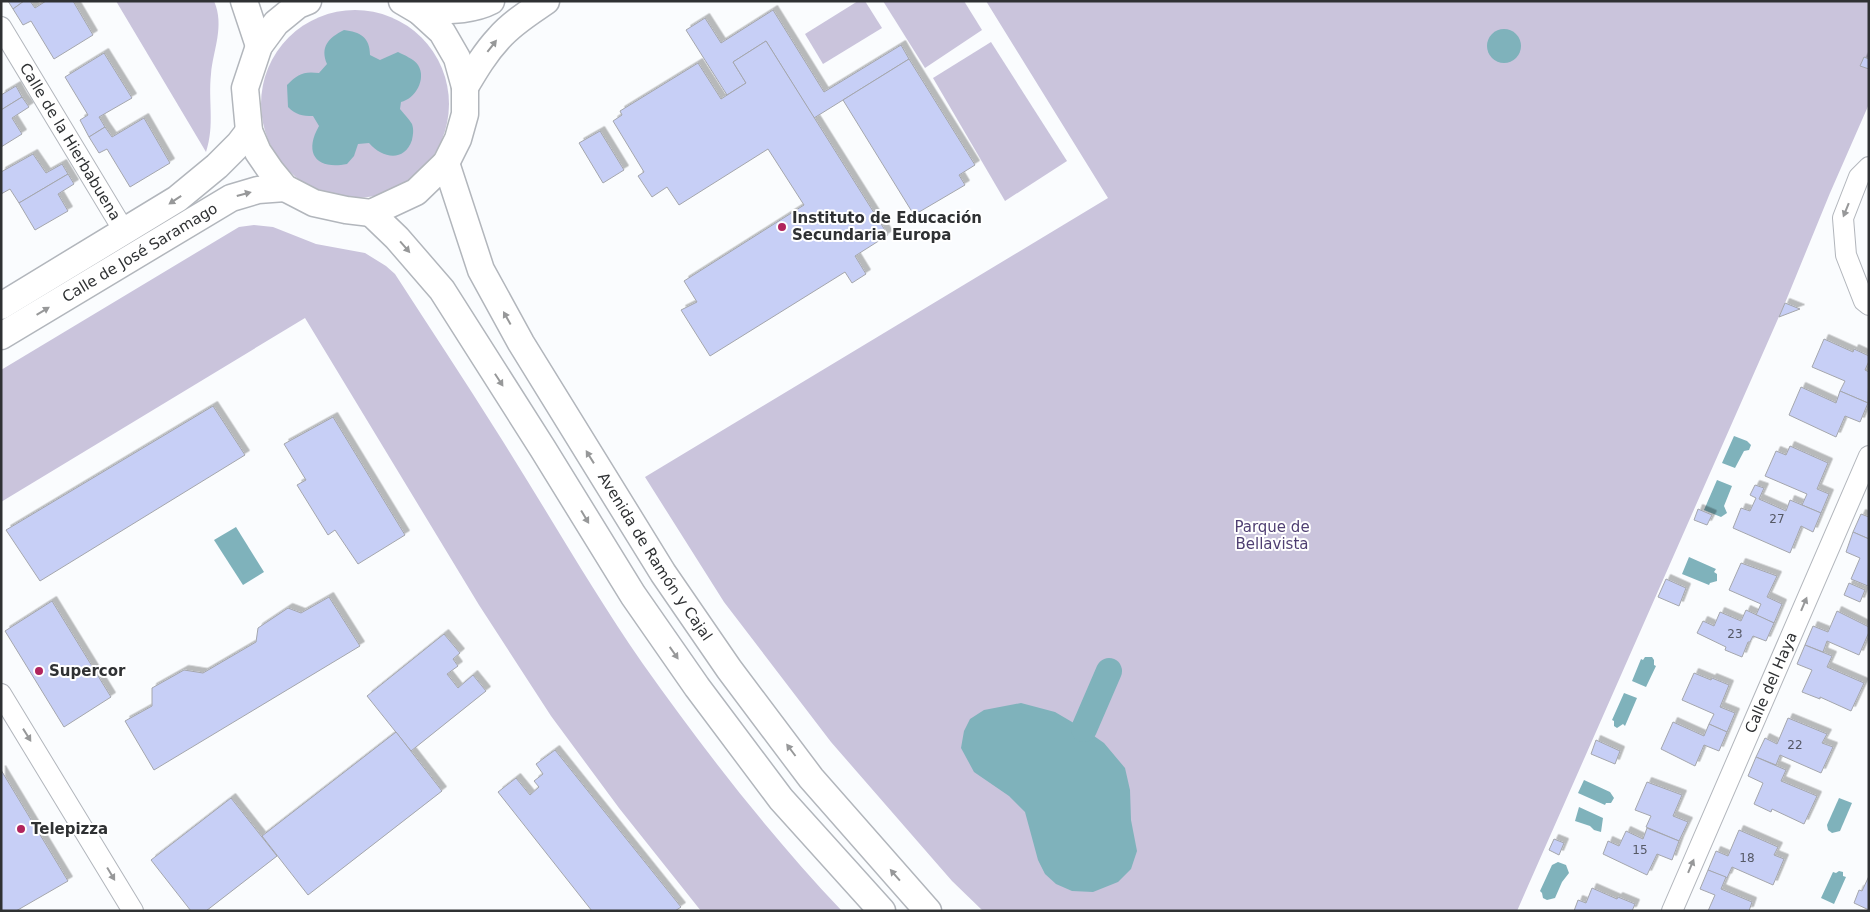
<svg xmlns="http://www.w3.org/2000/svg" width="1870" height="912" font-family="'DejaVu Sans',sans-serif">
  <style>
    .green { fill: #cac4dc }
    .water { fill: #7fb2bb }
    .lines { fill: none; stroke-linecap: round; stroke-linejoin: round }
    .canal { stroke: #7fb2bb; stroke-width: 26 }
    .building { fill: #c7cff6; stroke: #a4a6ac; filter: url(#shadow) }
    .minor-casing { stroke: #b2b6bc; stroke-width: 22 }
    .tertiary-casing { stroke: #b2b6bc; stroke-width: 29 }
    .minor { stroke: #fff; stroke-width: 20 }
    .tertiary { stroke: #fff; stroke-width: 26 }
    .oneway { fill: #979899 }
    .poi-dot { fill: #b1245d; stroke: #fff; stroke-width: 2 }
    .labels { text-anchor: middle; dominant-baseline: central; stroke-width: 4; stroke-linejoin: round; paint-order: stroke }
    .number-label { font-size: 12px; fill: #555864 }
    .street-label { font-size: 15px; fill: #2f3133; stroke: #fff }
    .poi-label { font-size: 15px; font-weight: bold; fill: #2f3133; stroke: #fff; text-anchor: start }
    .park-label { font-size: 15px; fill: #4f3f72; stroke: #fff }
  </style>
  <defs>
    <filter id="shadow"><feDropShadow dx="4.5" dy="-4.5" stdDeviation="0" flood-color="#0004"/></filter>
  </defs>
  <rect width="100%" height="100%" fill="#fafcfe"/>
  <!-- green -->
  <g class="green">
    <path d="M116,1H214C225,26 213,50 211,74C208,101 215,125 206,152Z"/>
    <polygon points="858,1 865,1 882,28 823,64 805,34"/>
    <polygon points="883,1 964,1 982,30 925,68"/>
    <polygon points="986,1 1869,1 1869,104 1830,193 1785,303 1517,911 983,911 952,881 831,742 724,602 645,477 1108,198"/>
    <circle cx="355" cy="104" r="94"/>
    <polygon points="991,42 1067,161 1005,201 933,78"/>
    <path d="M254,225L273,227L316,244L365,253L386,266L395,274C429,327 464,379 497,432C546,509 591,589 643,664C704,750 769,834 842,911H701L619,808L551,716L479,605L305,318L1,502V370L239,227Z"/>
  </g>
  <!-- water -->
  <g class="water">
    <circle cx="1504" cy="46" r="17"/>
    <path d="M344,30C360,32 370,37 370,55L380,60L398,52C404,55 414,59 418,65C427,79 415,99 401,102L400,109C404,114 409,119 412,124C414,130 413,135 412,140C404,163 382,158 369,143L358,144L354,156L347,164C317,170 303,154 319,126L313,116C302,116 296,115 288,107L287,85C298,74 303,71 319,73L327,64C320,47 328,38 344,30Z"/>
    <polygon points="1734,436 1747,441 1751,445 1749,450 1744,451 1735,468 1722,463"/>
    <polygon points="1717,480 1732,486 1724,506 1727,513 1721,517 1704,510"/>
    <polygon points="236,527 264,572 243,585 214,540"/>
    <polygon points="1689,557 1716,569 1714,572 1717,574 1717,581 1710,583 1709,585 1682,574"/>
    <polygon points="1645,657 1652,657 1654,660 1654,665 1656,666 1646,687 1632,681 1641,659 1643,660"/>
    <polygon points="1624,693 1637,698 1625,726 1623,724 1617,728 1614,726 1614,721 1612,720"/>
    <polygon points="1021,703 1055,712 1084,729 1104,743 1125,768 1130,790 1131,820 1137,851 1131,869 1118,882 1093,892 1072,891 1056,884 1045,874 1038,860 1025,812 1009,796 974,772 961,748 964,731 970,719 984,710"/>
    <polygon points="1584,780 1610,792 1614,798 1611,803 1606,803 1605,805 1578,793"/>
    <polygon points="1839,798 1852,803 1840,831 1832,833 1828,830 1827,825"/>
    <polygon points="1579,807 1603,818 1601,832 1594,830 1590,826 1575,821"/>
    <polygon points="1558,862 1566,865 1569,873 1562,882 1555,898 1547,900 1543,898 1542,893 1540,891 1552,865"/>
    <polygon points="1839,871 1843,872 1843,876 1846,877 1834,904 1821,898 1833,872 1836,873"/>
  </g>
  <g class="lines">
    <!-- canal -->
    <polyline class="canal" points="1084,729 1109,671"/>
  </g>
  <!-- building -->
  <g class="building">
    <polygon points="8,1 24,1 13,9"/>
    <polygon points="24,1 30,1 35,8 46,1 73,1 93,35 54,59 31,21 23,25 13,9"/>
    <polygon points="773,10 824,92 901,45 909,59 814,118 766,41 733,62 746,83 727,95 686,30 705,18 721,43"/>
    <polygon points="766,41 888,235 855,256 866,274 852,283 845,272 710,356 681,310 697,302 684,281 804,205 768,149 679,205 667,187 652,197 638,176 644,172 613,121 622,115 620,111 698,63 721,99 746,83 733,62"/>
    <polygon points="104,53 132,98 99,117 105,127 89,137 80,120 88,115 65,77"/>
    <polygon points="1864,57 1869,59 1869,69 1860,66"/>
    <polygon points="909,59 975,165 959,175 965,185 914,215 843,100"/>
    <polygon points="16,86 22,97 1,110 1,95"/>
    <polygon points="22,97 29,107 12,118 22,134 1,147 1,110"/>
    <polygon points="144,118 170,163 130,187 107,149 99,153 89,137 105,127 112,137"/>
    <polygon points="600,131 624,170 603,183 579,143"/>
    <polygon points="33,154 46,173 62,164 68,174 19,203 10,189 1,194 1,172"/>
    <polygon points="68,174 74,184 58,194 68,211 35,230 19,203"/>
    <polygon points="1785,303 1800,309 1779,317"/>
    <polygon points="1824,339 1853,352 1854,349 1869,356 1869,361 1865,370 1869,372 1868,403 1840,391 1845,381 1812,367"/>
    <polygon points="1801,387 1836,403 1840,391 1868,403 1860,422 1845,416 1836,437 1789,415"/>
    <polygon points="213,406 245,455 40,581 6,530"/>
    <polygon points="333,417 405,535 358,564 335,530 328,535 297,485 306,480 284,444"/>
    <polygon points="1790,446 1828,463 1817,489 1829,494 1821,513 1802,505 1807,494 1765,476 1776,451 1786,455"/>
    <polygon points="1755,485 1764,488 1759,499 1786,511 1790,500 1821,513 1813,532 1801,526 1790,553 1733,528 1741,508 1750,511 1756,498 1750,495"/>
    <polygon points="1698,509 1712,515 1707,525 1694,520"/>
    <polygon points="1861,514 1869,517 1869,539 1853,532"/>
    <polygon points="1853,532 1869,539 1868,586 1851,579 1860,558 1846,552"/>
    <polygon points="1741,563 1777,576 1767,597 1782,604 1774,623 1756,615 1761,604 1729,590"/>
    <polygon points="1666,579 1686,588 1679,606 1658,597"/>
    <polygon points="1849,583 1865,590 1860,602 1844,595"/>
    <polygon points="329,597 360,646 154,770 125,721 152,706 152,688 184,670 203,673 256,642 258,628 288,608 301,613"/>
    <polygon points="52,601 111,697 64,727 5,631"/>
    <polygon points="1746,610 1774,623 1766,641 1753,636 1750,642 1748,642 1742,657 1725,650 1726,647 1697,633 1703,621 1714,626 1720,612 1741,621"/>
    <polygon points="1837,611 1869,627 1869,632 1859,655 1827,641 1823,652 1805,645 1813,626 1828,632"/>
    <polygon points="444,634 460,653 453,659 458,666 447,674 458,688 473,675 486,691 411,751 367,696"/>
    <polygon points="1805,645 1832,656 1827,667 1864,683 1851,711 1820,697 1820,699 1802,692 1812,670 1797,664"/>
    <polygon points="1694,673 1711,680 1712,678 1729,685 1720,707 1735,713 1727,732 1709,724 1714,714 1682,700"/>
    <polygon points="1788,718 1827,734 1822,743 1833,747 1821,773 1780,755 1776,765 1756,757 1765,738 1777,744"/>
    <polygon points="1673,722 1704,736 1709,724 1727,732 1719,751 1704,745 1695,766 1661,749"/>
    <polygon points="396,732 442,791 308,895 262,836"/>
    <polygon points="1596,740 1620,751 1615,764 1591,754"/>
    <polygon points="555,750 681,907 675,911 592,911 498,792 516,778 530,795 539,787 534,781 543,774 536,764"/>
    <polygon points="1756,757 1786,770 1781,781 1817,796 1804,824 1772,809 1771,812 1754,804 1763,783 1748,776"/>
    <polygon points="1,770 68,881 16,911 1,911"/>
    <polygon points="1647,782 1682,795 1673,816 1688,822 1679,841 1646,827 1651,816 1635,810"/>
    <polygon points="231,798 277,856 206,911 191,911 151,860"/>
    <polygon points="1647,828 1679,841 1672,860 1657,854 1647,875 1603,854 1608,841 1619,846 1626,831 1643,839"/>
    <polygon points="1739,830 1778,847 1774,855 1784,859 1773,885 1732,867 1727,878 1708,870 1716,851 1728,856"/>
    <polygon points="1554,839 1564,843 1559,855 1549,850"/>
    <polygon points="1708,870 1726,877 1721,889 1752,902 1749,911 1708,911 1715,895 1700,889"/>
    <polygon points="1869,876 1869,910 1854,903 1859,890 1862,891"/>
    <polygon points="1592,888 1617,899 1618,897 1635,904 1632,911 1574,911 1578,900 1586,903"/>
  </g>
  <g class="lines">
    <defs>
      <g id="minor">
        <path id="s1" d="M1,27L124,231"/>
        <polyline points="1869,167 1859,177 1843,218 1846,255 1864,301 1869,305"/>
        <polyline points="1,694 133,911"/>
        <path id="s2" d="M1672,911L1869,456"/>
      </g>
      <g id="tertiary">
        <polyline points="244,1 259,46"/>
        <polyline points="308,1 298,5 276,23 259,46 245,88 249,131 258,152 271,171 285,188 314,203 346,210 371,213 416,192 446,163 458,139 465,114 465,87 457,58 442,32 419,11 402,1"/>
        <path d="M419,11C442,10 470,12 491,1"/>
        <path d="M465,87C475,70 485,53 499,38C512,23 530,12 546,1"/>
        <path id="s3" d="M446,163L481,270L521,343L663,573L729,669L811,778L928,911"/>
        <polyline points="371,213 397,238 442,290 543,449 633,595 697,687 781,799 882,911"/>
        <polyline points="1,306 177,199 217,166 239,144 249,131"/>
        <path id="s4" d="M1,336L231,198L258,190L285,188"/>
      </g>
    </defs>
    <!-- minor casing -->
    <use href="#minor" class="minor-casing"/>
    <!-- tertiary casing -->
    <use href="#tertiary" class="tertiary-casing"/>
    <!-- minor -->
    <use href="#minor" class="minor"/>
    <!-- tertiary -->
    <use href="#tertiary" class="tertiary"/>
  </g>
  <!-- one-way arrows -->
  <defs><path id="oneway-solid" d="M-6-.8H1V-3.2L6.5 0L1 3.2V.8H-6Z" transform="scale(1.25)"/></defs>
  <g class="oneway">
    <use href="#oneway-solid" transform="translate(492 46) rotate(-52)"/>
    <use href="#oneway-solid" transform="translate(244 194) rotate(-15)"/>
    <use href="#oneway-solid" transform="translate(175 200) rotate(146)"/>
    <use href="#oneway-solid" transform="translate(1846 210) rotate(112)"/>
    <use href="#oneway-solid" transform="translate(405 247) rotate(49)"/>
    <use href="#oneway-solid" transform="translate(43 311) rotate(-31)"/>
    <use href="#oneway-solid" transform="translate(507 318) rotate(-119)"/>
    <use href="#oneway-solid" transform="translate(499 380) rotate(57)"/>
    <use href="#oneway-solid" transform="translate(590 457) rotate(-122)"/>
    <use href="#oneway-solid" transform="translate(585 517) rotate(59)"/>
    <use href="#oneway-solid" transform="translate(1804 604) rotate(-67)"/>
    <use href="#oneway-solid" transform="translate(674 653) rotate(55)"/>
    <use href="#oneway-solid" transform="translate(27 735) rotate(58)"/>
    <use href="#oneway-solid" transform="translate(791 750) rotate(-127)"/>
    <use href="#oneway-solid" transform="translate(1691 866) rotate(-67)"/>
    <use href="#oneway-solid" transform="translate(111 874) rotate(59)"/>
    <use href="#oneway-solid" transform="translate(895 875) rotate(-131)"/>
  </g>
  <!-- markers -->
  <g class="poi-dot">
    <circle cx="782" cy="227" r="5"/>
    <circle cx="39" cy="671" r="5"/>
    <circle cx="21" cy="829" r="5"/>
  </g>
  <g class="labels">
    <!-- number labels -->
    <g class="number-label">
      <text x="1777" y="519">27</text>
      <text x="1735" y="634">23</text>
      <text x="1795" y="745">22</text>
      <text x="1640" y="850">15</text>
      <text x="1747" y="858">18</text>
    </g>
    <!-- street labels -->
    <g class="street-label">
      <text stroke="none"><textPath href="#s1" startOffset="134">Calle de la Hierbabuena</textPath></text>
      <text stroke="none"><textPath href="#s4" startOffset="162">Calle de José Saramago</textPath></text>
      <text stroke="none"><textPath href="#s3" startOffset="448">Avenida de Ramón y Cajal</textPath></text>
      <text stroke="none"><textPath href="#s2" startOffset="249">Calle del Haya</textPath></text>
    </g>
    <!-- poi labels -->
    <g class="poi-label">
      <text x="792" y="218">Instituto de Educación<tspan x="792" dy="17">Secundaria Europa</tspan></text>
      <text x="49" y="671">Supercor</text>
      <text x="31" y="829">Telepizza</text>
    </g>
    <!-- park labels -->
    <g class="park-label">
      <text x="1272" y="527">Parque de<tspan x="1272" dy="17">Bellavista</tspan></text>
    </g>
  </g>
  <!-- border -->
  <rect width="1870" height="912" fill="none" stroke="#2f3133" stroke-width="5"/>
</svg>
